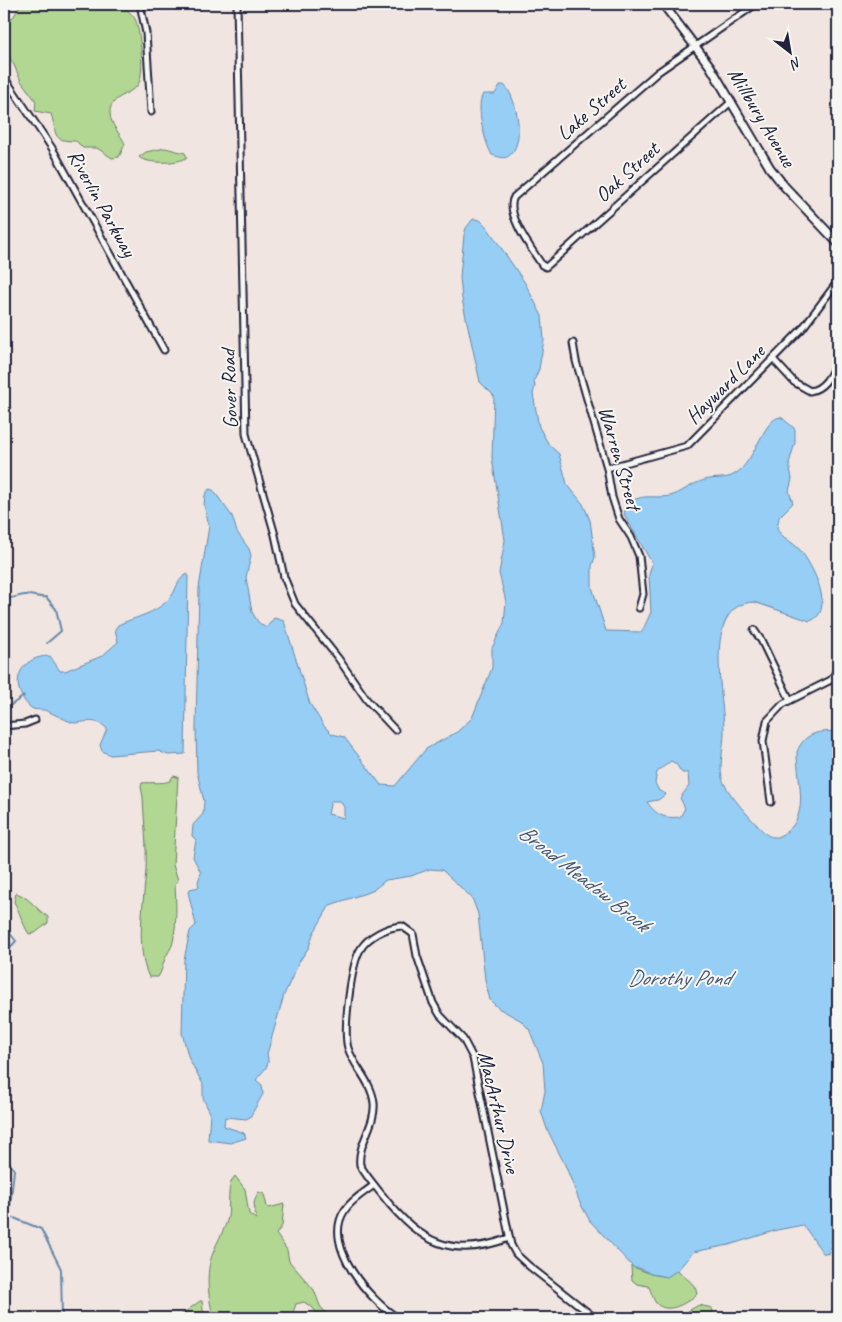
<svg xmlns="http://www.w3.org/2000/svg" width="842" height="1322" font-family="Caveat,sans-serif">
  <style>
    .green { fill: #b1d793; stroke: #6a7c67 }
    .water { fill: #96cef5; stroke: #6889ab; fill-rule: evenodd }
    .lines { fill: none; stroke-linecap: round; stroke-linejoin: round }
    .stream { stroke: #6889ab; stroke-width: 2 }
    .street-casing { stroke: #22223b; stroke-width: 9 }
    .secondary-casing { stroke: #22223b; stroke-width: 11 }
    .street { stroke: #f6f6f2; stroke-width: 5 }
    .secondary { stroke: #f6f6f2; stroke-width: 7 }
    .labels { text-anchor: middle; dominant-baseline: central; stroke-width: 4; stroke-linejoin: round; paint-order: stroke }
    .street-label { font-size: 21px; fill: #22223b; stroke: #f6f6f2 }
    .water-label { font-size: 22px; font-style: italic; fill: #455673; stroke: #f6f6f2 }
  </style>
  <rect width="100%" height="100%" fill="#f0e5e0"/>
  <filter id="ink" filterUnits="userSpaceOnUse"><feTurbulence type="fractalNoise" baseFrequency=".02" numOctaves="2"/><feDisplacementMap in="SourceGraphic" scale="10" xChannelSelector="R" yChannelSelector="G"/><feConvolveMatrix kernelMatrix="1 2 1 2 8 2 1 2 1" color-interpolation-filters="sRGB"/></filter>
  <g filter="url(#ink)">
    <!-- green -->
    <g class="green">
      <path d="M21,4H120C126,9 133,14 136,21C140,34 146,76 137,86C128,95 109,98 110,113C110,125 121,134 125,144L119,157L112,158L97,148H83L76,141C50,141 58,134 51,114L35,111L36,101L21,81L14,65L4,49V25L14,16Z"/>
      <path d="M165,148L185,153L187,157C181,164 145,164 139,157L146,152Z"/>
      <path d="M173,776L178,777L173,865L178,880L175,884C176,903 177,922 173,942C172,948 167,953 165,959C162,965 162,972 158,977H149C135,950 144,901 146,870C147,846 144,821 143,797L141,787L142,783C152,782 161,784 170,781Z"/>
      <path d="M16,893C29,897 36,909 48,917V923L35,933L29,934C22,923 20,912 14,902Z"/>
      <path d="M235,1176L245,1189L249,1214L256,1219L254,1203L258,1192L264,1194L267,1207L269,1208L284,1204L282,1226L276,1234L287,1250L289,1261L314,1290L320,1306L330,1318H320L313,1308L304,1302L296,1304L291,1318H214C208,1299 205,1272 213,1253C217,1241 225,1230 228,1217C230,1206 226,1184 235,1176Z"/>
      <path d="M631,1266L651,1274L663,1276L678,1270C684,1279 695,1281 697,1294C688,1302 669,1315 657,1304C652,1299 652,1291 648,1286L637,1284L632,1280Z"/>
      <polygon points="200,1301 202,1301 204,1318 177,1318"/>
      <polygon points="699,1305 712,1308 714,1318 691,1318 688,1311"/>
    </g>
    <!-- water -->
    <g class="water">
      <path d="M500,85H504C517,96 527,147 507,157C503,159 496,156 492,155C485,143 475,106 483,94H495Z"/>
      <path d="M473,219L480,220L487,227L525,283L542,316L544,340L539,369L534,381L535,386L533,394L539,427L549,445L559,454L567,484L583,504L590,520L595,557L592,566V587L606,631L642,632L651,612L649,575L652,563L626,518L624,514L626,506C639,492 654,499 670,496C682,493 692,483 705,480C714,477 726,480 735,474C756,461 763,418 781,417L795,429V443L789,463L792,479L789,491L793,503L779,517L777,529C782,538 793,542 800,550C812,564 837,612 810,621L754,602C700,604 725,699 724,732C724,747 719,763 722,778C724,790 756,825 766,834C770,837 773,837 777,837C813,822 797,784 797,752C804,733 819,730 838,732V1230L833,1237L828,1254L823,1253L803,1225L777,1230L729,1245L693,1252L678,1270L667,1277L651,1274L639,1268H634L590,1221L580,1203L566,1167L547,1129L541,1111L545,1091L543,1063L529,1029L520,1020L498,1008L490,1000L485,980L478,914L472,898L442,870L430,869L411,876L386,880L372,891L330,905L313,934L309,947L299,962L284,995L267,1054C271,1067 263,1070 256,1080L262,1085L263,1094L250,1117L246,1119L225,1117L224,1126L244,1133L246,1138L230,1143L208,1140L210,1113L203,1098V1084L189,1059L182,1033L184,960L190,931L196,925L188,892L190,889L199,887L198,882L201,873L193,857L196,840L192,836L193,825L203,814L204,801L197,772L196,728L199,588L209,526L204,505L205,495L209,489L213,490L232,516L237,532L249,549L251,556L246,577L252,612L258,622L266,628L274,618L284,621L310,704L324,726L332,734L344,737L381,785L395,786L426,749L457,732L472,718L492,668V648L504,623L506,602L499,573L505,540L492,458L494,396L480,382L462,299L460,277L464,235L466,228ZM671,761L676,764L682,773H688L689,786L680,798L685,808L680,817C664,819 656,815 647,802L658,800L666,794L659,791L655,783L657,772ZM331,801H340L344,807V818L328,814Z"/>
      <path d="M188,574L185,754L168,755L158,751L110,755L102,751L100,745L107,729C98,718 86,722 75,723C71,723 52,713 47,711C40,708 34,712 29,706C8,685 19,656 50,656L60,671H65L102,656L118,642L115,629L118,625C137,616 154,615 170,598C177,590 177,578 188,574Z"/>
    </g>
    <g class="lines">
      <!-- stream -->
      <g class="stream">
        <path d="M4,598C12,599 17,596 25,595C32,594 38,598 46,597L56,609L61,631L47,643"/>
        <polyline points="11,705 24,696"/>
        <polyline points="4,926 16,941 4,954"/>
        <polyline points="4,1154 14,1170 9,1216 41,1229 61,1269 62,1318"/>
      </g>
      <defs>
        <g id="street">
          <polyline points="140,4 146,33 151,112"/>
          <polyline points="237,4 246,434 275,535 284,577 295,604 338,658 367,700 395,730"/>
          <polyline points="4,77 52,148 164,350"/>
          <path d="M731,102L546,267L542,265C533,251 504,213 514,197L658,72L756,4"/>
          <polyline points="573,343 576,361 607,468 612,497 619,519 631,537 639,556 643,594 639,608"/>
          <path d="M773,359L794,382L810,391C826,388 831,373 838,360"/>
          <polyline points="607,468 687,446 802,329 838,281"/>
          <polyline points="754,630 761,640 790,700"/>
          <polyline points="4,726 25,724 35,720"/>
          <polyline points="771,802 763,741 767,721 783,704 831,680 838,669"/>
          <path d="M374,1185C365,1192 351,1200 345,1210C321,1245 370,1301 398,1318"/>
          <path d="M509,1238C452,1260 419,1242 383,1196C375,1186 366,1176 360,1165C357,1144 376,1125 374,1103C372,1082 354,1067 348,1048C343,1031 351,965 360,950C368,936 387,927 402,926L413,934L417,956L433,1003L440,1015L463,1039L473,1058L511,1245L516,1254L529,1266L595,1318"/>
        </g>
        <polyline id="secondary" points="663,4 710,66 770,168 785,187 838,243"/>
      </defs>
      <!-- street casing -->
      <use href="#street" class="street-casing"/>
      <!-- secondary casing -->
      <use href="#secondary" class="secondary-casing"/>
      <!-- street -->
      <use href="#street" class="street"/>
      <!-- secondary -->
      <use href="#secondary" class="secondary"/>
    </g>
  </g>
  <g class="labels">
    <!-- street labels -->
    <g class="street-label">
      <text transform="translate(591 109) rotate(-41)">Lake Street</text>
      <text transform="translate(762 117) rotate(59)">Millbury Avenue</text>
      <text transform="translate(627 172) rotate(-42)">Oak Street</text>
      <text transform="translate(102 203) rotate(61)">Riverlin Parkway</text>
      <text transform="translate(725 384) rotate(-45)">Hayward Lane</text>
      <text transform="translate(229 389) rotate(-92)">Gover Road</text>
      <text transform="translate(620 458) rotate(74)">Warren Street</text>
      <text transform="translate(499 1112) rotate(77)">MacArthur Drive</text>
    </g>
    <!-- water labels -->
    <g class="water-label">
      <text transform="translate(584 878) rotate(38)">Broad Meadow Brook</text>
      <text x="679" y="978">Dorothy Pond</text>
    </g>
  </g>
  <!-- margin -->
  <rect width="842" height="1322" fill="none" stroke="#f6f6f2" stroke-width="20"/>
  <rect x="10" y="10" width="822" height="1302" fill="none" stroke="#22223b" stroke-width="2" filter="url(#ink)"/>
  <!-- north arrow -->
  <g transform="translate(790 52) rotate(149)" stroke="#f6f6f2" stroke-width="4" paint-order="stroke">
  <path d="M0-4L9 19L0 12L-9 19Z" fill="#22223b"/>
  <text y="-8" font-size="14" font-weight="bold" text-anchor="middle" fill="#22223b">N</text>
  </g>
</svg>
